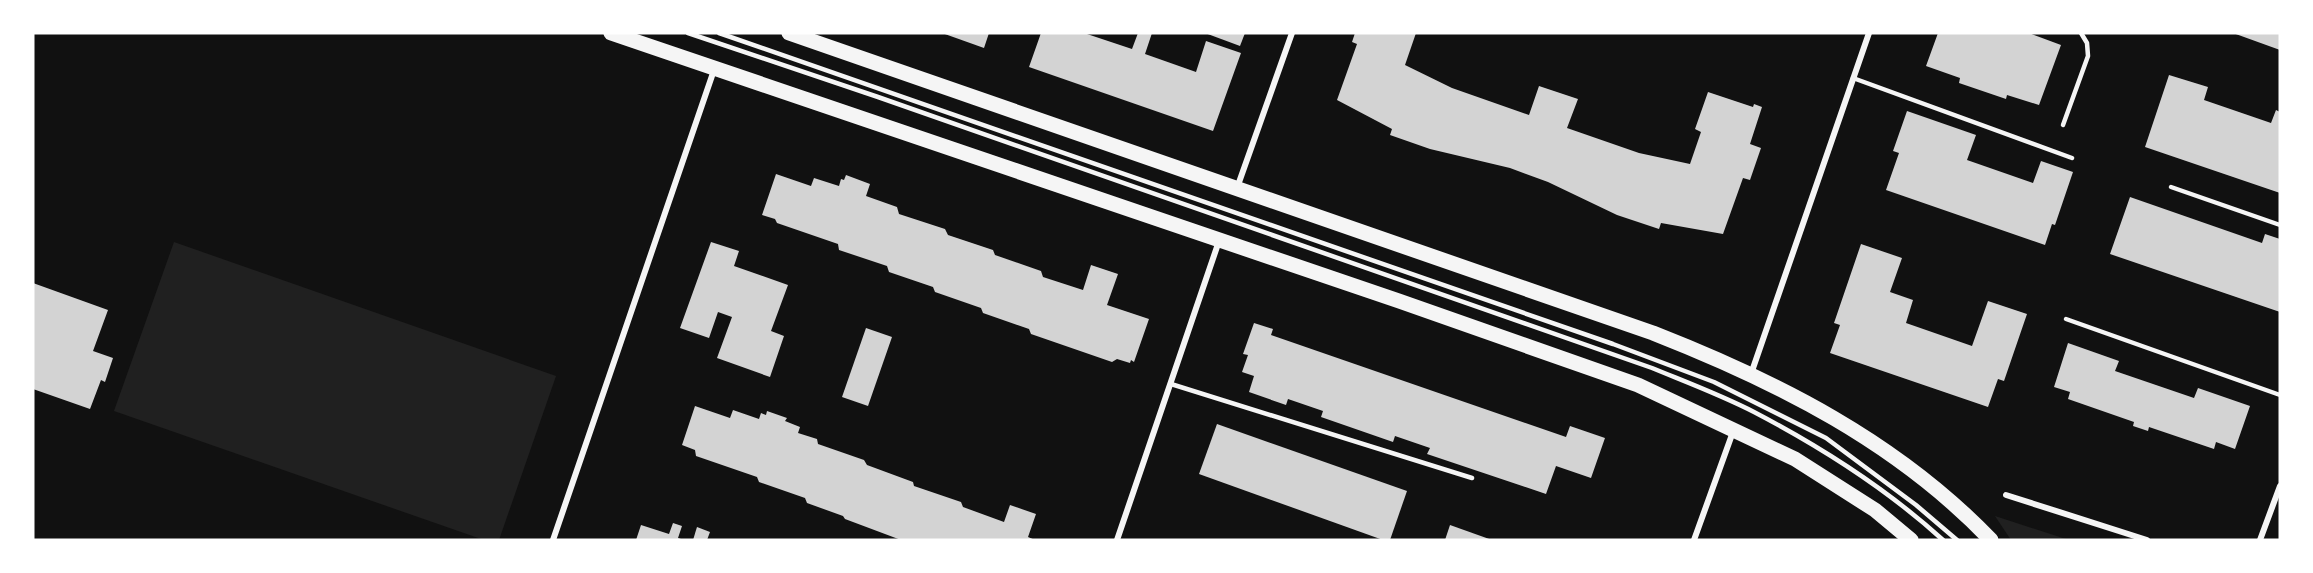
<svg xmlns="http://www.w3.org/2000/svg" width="2313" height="573" font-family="'Archivo Narrow',sans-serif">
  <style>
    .green { fill: #202020 }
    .building { fill: #d3d3d3 }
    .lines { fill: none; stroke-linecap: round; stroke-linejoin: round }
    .service { stroke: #f5f5f5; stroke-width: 4.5 }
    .minor { stroke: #f5f5f5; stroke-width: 6 }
    .primary { stroke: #f5f5f5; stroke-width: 15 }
  </style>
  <rect width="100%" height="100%" fill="#111"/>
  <!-- green -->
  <g class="green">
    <polygon points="174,242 556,376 499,540 484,540 114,411"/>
    <polygon points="1995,516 2069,540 2011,540"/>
  </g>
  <!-- building -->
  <g class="building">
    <polygon points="942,33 989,33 984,48"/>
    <polygon points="1041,33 1084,33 1132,49 1138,33 1152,33 1145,54 1196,72 1206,41 1241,53 1213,131 1029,67"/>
    <polygon points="1205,33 1245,33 1240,46"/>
    <polygon points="1355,33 1416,33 1405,65 1452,88 1529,115 1539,86 1578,99 1567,128 1639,153 1690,164 1701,132 1695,129 1708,92 1753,107 1754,104 1762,107 1750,144 1761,148 1750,180 1743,178 1723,234 1661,223 1659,229 1617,215 1548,182 1510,168 1430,149 1390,135 1392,129 1337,100 1357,44 1352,42"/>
    <polygon points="1938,33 2029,33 2061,45 2039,105 2007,95 2006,99 1959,83 1960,78 1926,66"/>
    <polygon points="2233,33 2280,33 2280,50"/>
    <polygon points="2169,75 2208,87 2204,100 2271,123 2276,110 2280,112 2280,193 2145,147"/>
    <polygon points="1907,111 1976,135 1967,160 2033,183 2041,161 2073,172 2055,225 2052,224 2045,245 1886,190 1899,153 1893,151"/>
    <polygon points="776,174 811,186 814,178 839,186 841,179 844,180 846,175 870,184 866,196 897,207 899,214 945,229 948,235 993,250 995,255 1041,271 1043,277 1083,290 1091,265 1118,274 1107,305 1149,319 1134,362 1131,360 1130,363 1117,359 1112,362 1031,334 1029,329 983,313 981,308 935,292 933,287 889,272 887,266 839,250 838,244 777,223 775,219 762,215"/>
    <polygon points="2130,197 2262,243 2265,234 2280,239 2280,312 2110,254"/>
    <polygon points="711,242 739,251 734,266 788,285 771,331 784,336 770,377 717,358 732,317 718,312 709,338 680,328"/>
    <polygon points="1861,244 1902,258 1890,292 1913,300 1906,323 1972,346 1988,301 2027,314 2004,381 1998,379 1988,407 1830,353 1840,325 1834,323"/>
    <polygon points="33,283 108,310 93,351 113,358 105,382 101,380 90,409 33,389"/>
    <polygon points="1254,323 1273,329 1271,335 1566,437 1570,426 1605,438 1591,478 1556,466 1546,494 1427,454 1430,448 1395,436 1393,442 1321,417 1323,411 1288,399 1286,405 1249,392 1254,376 1242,372 1248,355 1243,354"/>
    <polygon points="866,328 892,337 868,406 842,397"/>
    <polygon points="2068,343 2119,361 2115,371 2194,398 2198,388 2250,406 2235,449 2216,442 2214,449 2149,427 2148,431 2133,426 2134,422 2068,399 2070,392 2054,387"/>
    <polygon points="695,406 730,418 733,410 759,419 761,413 766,415 767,411 787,418 785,421 800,427 798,433 817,439 818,444 864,460 867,465 913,482 914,486 961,502 963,507 1004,522 1010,505 1036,514 1028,537 1035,540 901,540 845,519 843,516 807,503 805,498 759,482 757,477 696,456 695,450 682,445"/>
    <polygon points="1217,424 1407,491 1390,540 1383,540 1199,474"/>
    <polygon points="673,523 682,526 678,538 684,540 636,540 641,525 669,534"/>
    <polygon points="1450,525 1492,540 1445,540"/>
    <polygon points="697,527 710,532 707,540 693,540"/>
  </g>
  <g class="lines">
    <!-- service -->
    <g class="service">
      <path d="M688,33L878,97L1652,368C1686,382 1721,395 1754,412C1821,447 1887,489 1943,540"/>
      <polyline points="719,33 1613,344 1714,382 1826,438 1916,505 1957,540"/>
      <polyline points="1853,78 2072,158"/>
      <polyline points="2063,125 2088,56 2087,43 2081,33"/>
      <polyline points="2171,187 2280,225"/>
      <polyline points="2066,319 2280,395"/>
      <polyline points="1171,384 1472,478"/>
    </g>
    <!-- minor -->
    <g class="minor">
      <polyline points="1237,188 1292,33"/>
      <polyline points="1751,374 1869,33"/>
      <polyline points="2006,495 2147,540"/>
      <polyline points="553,540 714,70"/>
      <polyline points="1117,540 1219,241"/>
      <polyline points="1694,540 1734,429"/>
      <polyline points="2260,540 2280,486"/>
    </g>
    <!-- primary -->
    <g class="primary">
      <polyline points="611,33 1399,301 1638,385 1795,459 1875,510 1911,540"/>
      <path d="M789,33L1653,333C1778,382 1897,442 1991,540"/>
    </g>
  </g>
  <!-- border -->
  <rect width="2313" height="573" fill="none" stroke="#ffffff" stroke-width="69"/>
</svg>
